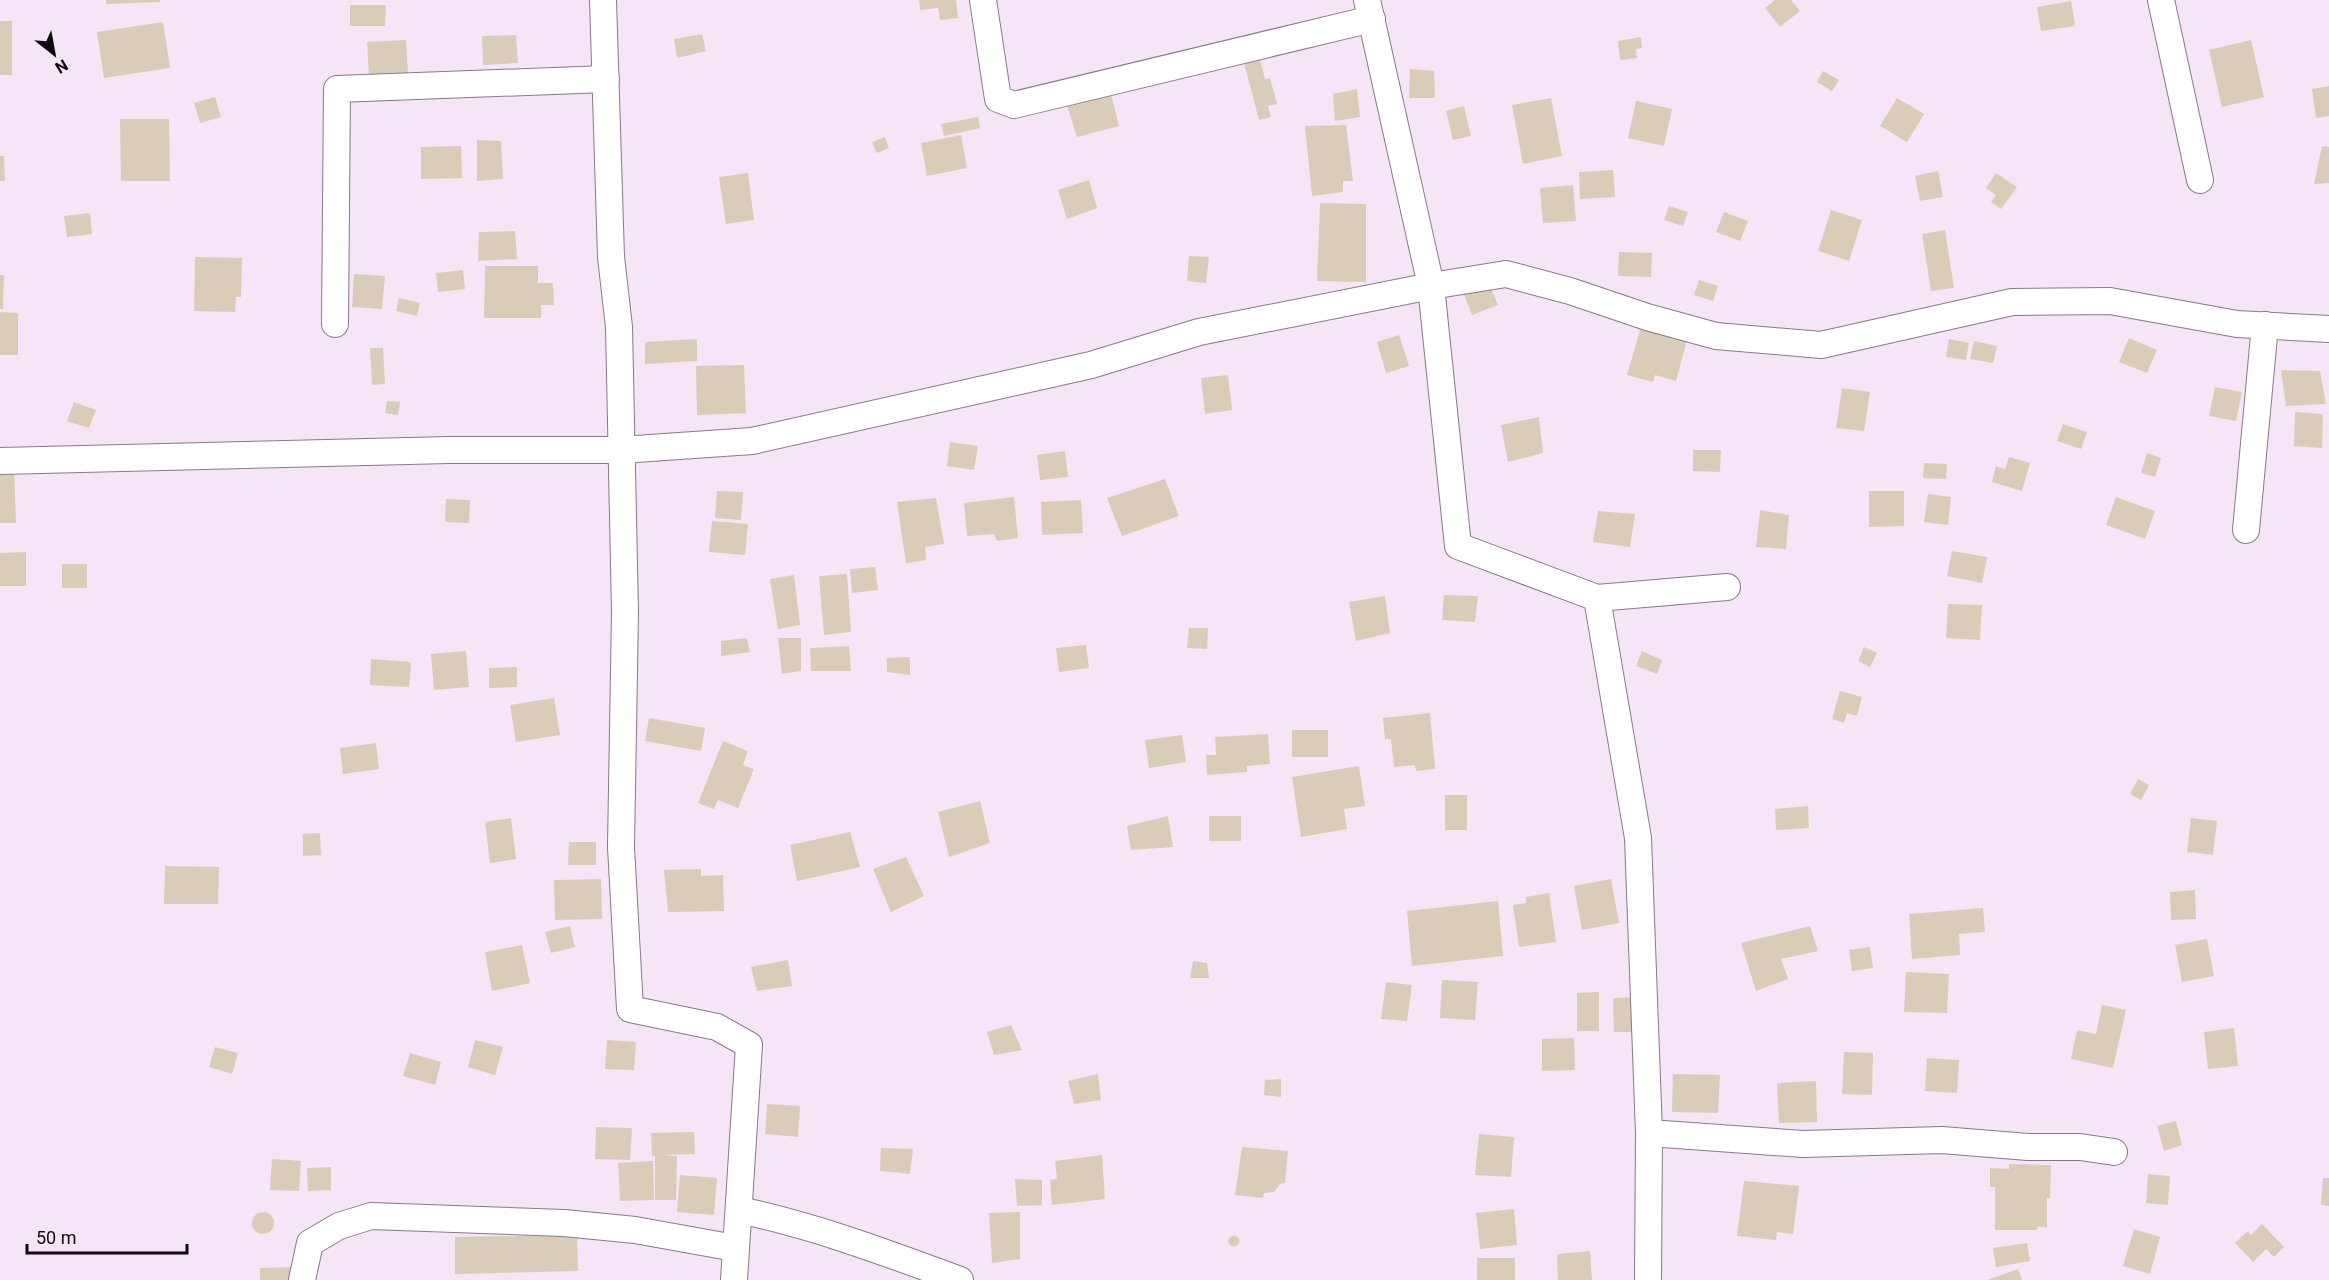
<svg xmlns="http://www.w3.org/2000/svg" width="2329" height="1280" font-family="Roboto,sans-serif">
  <style>
    .building { fill: #d9cdba }
    .lines { fill: none; stroke-linecap: round; stroke-linejoin: round }
    .minor-casing { stroke: #887988; stroke-width: 28 }
    .minor { stroke: #fff; stroke-width: 26 }
  </style>
  <rect width="100%" height="100%" fill="#f5e5f6"/>
  <!-- building -->
  <g class="building">
    <polygon points="106,0 160,0 160,2 106,4"/>
    <polygon points="919,0 956,0 958,18 940,20 938,8 920,10"/>
    <polygon points="1775,0 1791,0 1800,11 1780,27 1765,8"/>
    <polygon points="2071,1 2075,26 2041,31 2037,7"/>
    <polygon points="350,5 386,5 385,26 350,26"/>
    <rect x="0" y="21" width="12" height="54"/>
    <polygon points="163,22 170,68 104,78 97,32"/>
    <polygon points="702,34 706,51 677,58 674,39"/>
    <polygon points="516,35 518,63 483,65 482,36"/>
    <polygon points="1641,37 1642,48 1636,49 1637,58 1620,60 1618,41"/>
    <polygon points="406,40 408,73 369,75 367,42"/>
    <polygon points="2251,40 2264,97 2222,107 2209,50"/>
    <polygon points="1259,55 1265,79 1270,78 1277,104 1268,106 1271,117 1259,120 1243,59"/>
    <polygon points="1410,69 1434,71 1435,98 1409,98"/>
    <polygon points="1823,71 1839,80 1832,91 1817,82"/>
    <polygon points="2329,86 2329,116 2316,118 2312,89"/>
    <polygon points="1357,89 1360,117 1335,121 1333,94"/>
    <polygon points="1111,94 1119,126 1077,137 1066,102"/>
    <polygon points="215,97 221,117 200,123 194,103"/>
    <polygon points="1551,98 1562,156 1523,164 1512,105"/>
    <polygon points="1897,98 1924,114 1907,142 1880,126"/>
    <polygon points="1636,101 1672,109 1664,146 1628,138"/>
    <polygon points="1464,106 1471,136 1453,140 1446,111"/>
    <polygon points="978,117 980,128 944,136 941,124"/>
    <polygon points="120,119 169,119 170,181 121,181"/>
    <polygon points="1346,125 1353,181 1343,181 1343,192 1312,196 1305,126"/>
    <polygon points="961,135 967,168 927,176 921,143"/>
    <polygon points="885,137 889,148 877,153 872,142"/>
    <polygon points="477,140 501,141 503,179 477,181"/>
    <polygon points="461,146 462,178 421,179 421,147"/>
    <polygon points="2322,146 2329,147 2329,183 2314,184"/>
    <polygon points="0,156 4,156 5,181 0,181"/>
    <polygon points="1613,170 1615,197 1580,199 1579,172"/>
    <polygon points="1938,171 1943,197 1920,201 1915,176"/>
    <polygon points="748,173 754,220 726,224 719,177"/>
    <polygon points="1996,173 2017,187 2001,209 1991,202 1996,195 1986,188"/>
    <polygon points="1089,180 1097,208 1067,219 1058,190"/>
    <polygon points="1573,185 1576,221 1543,223 1540,188"/>
    <polygon points="1320,203 1366,204 1366,282 1317,281"/>
    <polygon points="1669,206 1688,212 1683,226 1664,220"/>
    <polygon points="1831,210 1862,220 1849,261 1818,251"/>
    <polygon points="1724,212 1748,221 1740,241 1716,232"/>
    <polygon points="90,213 92,234 67,237 64,216"/>
    <polygon points="1945,230 1954,288 1931,291 1922,234"/>
    <polygon points="515,231 517,259 478,261 479,232"/>
    <polygon points="1619,252 1652,253 1651,277 1618,276"/>
    <polygon points="1189,256 1209,257 1206,283 1187,281"/>
    <polygon points="195,257 242,258 241,297 236,297 235,312 194,311"/>
    <polygon points="485,266 538,266 538,283 553,283 554,305 541,305 541,318 484,318"/>
    <polygon points="463,270 465,289 438,292 436,273"/>
    <polygon points="354,274 385,276 382,309 352,307"/>
    <polygon points="0,275 4,275 3,309 0,309"/>
    <polygon points="1487,279 1498,305 1472,315 1462,289"/>
    <polygon points="1699,280 1718,286 1713,301 1694,295"/>
    <polygon points="399,298 420,303 417,316 396,311"/>
    <polygon points="0,312 18,313 18,355 0,355"/>
    <polygon points="1641,327 1687,340 1676,381 1655,375 1653,382 1627,375"/>
    <polygon points="1399,335 1409,366 1386,373 1377,342"/>
    <polygon points="2129,338 2157,350 2147,373 2119,362"/>
    <polygon points="697,339 697,361 645,364 645,342"/>
    <polygon points="1949,339 1969,343 1966,360 1946,357"/>
    <polygon points="1974,341 1997,346 1993,363 1970,359"/>
    <polygon points="370,348 383,348 385,384 372,385"/>
    <polygon points="744,365 746,413 697,415 696,366"/>
    <polygon points="2281,370 2320,371 2326,404 2286,406"/>
    <polygon points="1228,375 1232,410 1205,414 1201,378"/>
    <polygon points="2215,387 2242,392 2236,421 2209,416"/>
    <polygon points="1842,388 1870,392 1864,431 1836,428"/>
    <polygon points="387,401 400,402 398,415 385,413"/>
    <polygon points="74,402 96,410 89,428 67,421"/>
    <polygon points="2295,412 2323,414 2322,448 2294,446"/>
    <polygon points="1539,417 1543,453 1508,462 1501,425"/>
    <polygon points="2063,424 2087,432 2081,449 2057,441"/>
    <polygon points="950,442 978,446 974,470 947,466"/>
    <polygon points="1693,450 1721,450 1720,472 1693,471"/>
    <polygon points="1065,451 1068,477 1040,480 1037,455"/>
    <polygon points="2147,453 2161,458 2155,477 2141,473"/>
    <polygon points="2009,457 2030,463 2022,491 1992,482 1996,466 2005,469"/>
    <polygon points="1924,463 1947,464 1946,479 1923,478"/>
    <polygon points="14,464 16,523 0,523 0,465"/>
    <polygon points="1165,479 1179,516 1122,536 1107,498"/>
    <polygon points="717,491 743,492 741,520 715,518"/>
    <polygon points="1869,491 1904,491 1904,526 1869,527"/>
    <polygon points="1928,494 1951,497 1948,525 1924,522"/>
    <polygon points="1014,497 1018,538 997,541 994,534 967,536 964,503"/>
    <polygon points="2116,497 2155,511 2145,539 2106,525"/>
    <polygon points="936,498 944,544 925,547 926,560 906,563 897,502"/>
    <polygon points="446,499 470,500 469,523 445,522"/>
    <polygon points="1081,500 1083,533 1042,535 1041,502"/>
    <polygon points="1760,510 1789,515 1786,549 1756,547"/>
    <polygon points="1598,511 1635,514 1630,547 1593,542"/>
    <polygon points="712,521 748,524 745,555 709,552"/>
    <polygon points="1952,551 1987,557 1982,583 1947,576"/>
    <polygon points="26,552 26,586 0,586 0,553"/>
    <rect x="62" y="564" width="25" height="24"/>
    <polygon points="875,567 878,590 852,593 850,569"/>
    <polygon points="847,574 851,632 824,635 819,576"/>
    <polygon points="794,575 800,625 778,629 770,579"/>
    <polygon points="1444,595 1478,596 1475,622 1442,620"/>
    <polygon points="1385,596 1390,633 1356,641 1349,602"/>
    <polygon points="1948,604 1982,605 1980,640 1946,638"/>
    <polygon points="1189,628 1208,628 1207,649 1187,648"/>
    <polygon points="747,638 750,652 721,656 721,641"/>
    <polygon points="778,638 801,638 801,671 782,674"/>
    <polygon points="1086,645 1089,668 1059,672 1056,648"/>
    <polygon points="849,646 851,671 811,671 810,648"/>
    <polygon points="1864,647 1877,653 1870,667 1858,661"/>
    <polygon points="466,651 469,687 434,690 431,654"/>
    <polygon points="1642,651 1662,660 1657,674 1636,666"/>
    <polygon points="910,657 910,675 887,672 887,658"/>
    <polygon points="371,659 411,662 409,687 370,685"/>
    <polygon points="517,667 517,687 489,688 489,668"/>
    <polygon points="1840,691 1862,697 1857,716 1847,713 1844,723 1832,719"/>
    <polygon points="554,698 560,735 516,742 510,705"/>
    <polygon points="1430,713 1435,769 1416,771 1415,765 1394,767 1391,739 1385,739 1383,718"/>
    <polygon points="649,718 705,728 701,751 645,741"/>
    <rect x="1292" y="730" width="36" height="27"/>
    <polygon points="1268,734 1270,764 1247,766 1247,772 1207,775 1206,755 1216,755 1215,737"/>
    <polygon points="1182,735 1186,762 1149,768 1145,740"/>
    <polygon points="723,741 748,751 743,765 754,769 738,808 718,800 714,809 698,803"/>
    <polygon points="376,743 379,769 343,774 340,748"/>
    <polygon points="1359,766 1365,806 1344,809 1347,829 1301,837 1292,777"/>
    <polygon points="2138,779 2149,785 2141,800 2130,794"/>
    <rect x="1445" y="795" width="22" height="35"/>
    <polygon points="980,801 990,843 949,857 938,812"/>
    <polygon points="1808,806 1809,828 1776,830 1775,809"/>
    <polygon points="1168,816 1173,847 1131,850 1127,826"/>
    <rect x="1209" y="816" width="32" height="25"/>
    <polygon points="511,818 516,859 490,863 485,822"/>
    <polygon points="2191,818 2217,821 2213,855 2187,852"/>
    <polygon points="850,832 860,867 797,881 790,845"/>
    <polygon points="320,833 321,855 303,856 303,834"/>
    <polygon points="569,842 596,842 596,865 568,865"/>
    <polygon points="906,857 924,896 891,912 873,869"/>
    <polygon points="165,866 219,867 218,904 164,904"/>
    <polygon points="701,869 701,876 723,875 724,911 668,912 664,870"/>
    <polygon points="601,879 602,919 555,920 554,880"/>
    <polygon points="1611,879 1619,923 1582,930 1574,886"/>
    <polygon points="2195,890 2196,919 2171,920 2170,892"/>
    <polygon points="1549,893 1556,942 1519,947 1513,905 1526,903 1526,897"/>
    <polygon points="1498,901 1503,956 1412,966 1407,911"/>
    <polygon points="1983,908 1985,932 1959,934 1960,955 1912,959 1909,914"/>
    <polygon points="570,926 575,947 551,953 545,932"/>
    <polygon points="1810,926 1818,951 1781,959 1788,979 1756,991 1741,943"/>
    <polygon points="2207,939 2214,976 2182,982 2175,945"/>
    <polygon points="522,945 530,983 492,991 485,952"/>
    <polygon points="1870,947 1873,968 1852,971 1849,950"/>
    <polygon points="788,960 792,986 757,991 751,967"/>
    <polygon points="1193,961 1207,963 1209,978 1190,978"/>
    <polygon points="1906,972 1949,974 1947,1013 1904,1012"/>
    <polygon points="1442,980 1478,982 1475,1020 1440,1018"/>
    <polygon points="1386,982 1412,985 1407,1021 1381,1019"/>
    <polygon points="1599,992 1599,1031 1577,1031 1577,993"/>
    <polygon points="1644,997 1644,1032 1614,1032 1613,998"/>
    <polygon points="2102,1005 2126,1010 2113,1068 2071,1059 2077,1030 2096,1034"/>
    <polygon points="1011,1025 1022,1050 994,1055 987,1032"/>
    <polygon points="2234,1028 2238,1066 2208,1069 2204,1032"/>
    <polygon points="1574,1038 1575,1070 1542,1071 1542,1039"/>
    <polygon points="475,1040 503,1047 495,1075 468,1067"/>
    <polygon points="607,1040 636,1042 634,1070 605,1069"/>
    <polygon points="215,1047 238,1053 232,1074 209,1067"/>
    <polygon points="1844,1052 1873,1053 1872,1095 1842,1094"/>
    <polygon points="410,1053 441,1062 435,1085 403,1076"/>
    <polygon points="1927,1058 1959,1060 1957,1093 1925,1091"/>
    <polygon points="1098,1074 1101,1100 1074,1104 1068,1081"/>
    <polygon points="1673,1074 1720,1075 1718,1113 1672,1112"/>
    <polygon points="1281,1079 1281,1097 1264,1095 1265,1080"/>
    <polygon points="1816,1081 1817,1122 1779,1123 1777,1083"/>
    <polygon points="767,1104 800,1106 798,1137 765,1134"/>
    <polygon points="2176,1121 2182,1145 2164,1151 2157,1126"/>
    <polygon points="596,1127 632,1128 630,1160 595,1159"/>
    <polygon points="694,1132 695,1154 662,1155 677,1156 676,1200 655,1200 655,1156 652,1156 651,1133"/>
    <polygon points="1479,1134 1514,1137 1511,1177 1475,1175"/>
    <polygon points="1242,1147 1288,1151 1285,1183 1280,1184 1274,1192 1264,1193 1263,1198 1235,1195"/>
    <polygon points="881,1148 913,1149 910,1174 880,1171"/>
    <polygon points="1102,1155 1105,1199 1052,1205 1050,1180 1057,1179 1055,1161"/>
    <polygon points="272,1159 301,1161 299,1191 270,1190"/>
    <polygon points="653,1161 654,1200 620,1201 618,1163"/>
    <polygon points="2009,1164 2051,1165 2050,1198 2047,1198 2047,1227 2038,1227 2037,1230 1995,1230 1995,1187 1990,1187 1990,1168 2009,1169"/>
    <polygon points="331,1167 331,1190 308,1191 307,1168"/>
    <polygon points="2148,1174 2170,1176 2168,1205 2146,1203"/>
    <polygon points="680,1175 717,1178 714,1215 677,1212"/>
    <polygon points="2323,1178 2329,1178 2329,1206 2321,1205"/>
    <polygon points="1015,1179 1042,1180 1042,1205 1017,1206"/>
    <polygon points="1744,1181 1799,1186 1793,1234 1777,1232 1776,1240 1737,1236"/>
    <polygon points="1514,1209 1517,1245 1480,1249 1476,1213"/>
    <circle cx="263" cy="1223" r="11"/>
    <polygon points="1020,1212 1020,1259 992,1263 989,1213"/>
    <polygon points="2262,1224 2284,1247 2274,1257 2266,1249 2253,1262 2235,1243 2248,1231 2251,1235"/>
    <polygon points="2134,1229 2160,1237 2150,1274 2123,1266"/>
    <polygon points="577,1235 578,1271 455,1274 455,1237"/>
    <circle cx="1234" cy="1241" r="5.5"/>
    <polygon points="2027,1243 2030,1261 1996,1267 1993,1248"/>
    <polygon points="1590,1251 1592,1280 1558,1280 1557,1254"/>
    <rect x="1477" y="1258" width="38" height="22"/>
    <polygon points="294,1267 295,1280 260,1280 260,1268"/>
    <polygon points="2018,1269 2022,1280 1987,1280"/>
  </g>
  <g class="lines">
    <defs>
      <g id="minor">
        <polyline points="603,0 611,257 619,327 625,612 621,847 630,1009 717,1027 749,1045 734,1280"/>
        <polyline points="983,0 998,99 1014,105 1372,19"/>
        <polyline points="1367,0 1431,286 1458,546 1597,598 1727,587"/>
        <polyline points="2161,0 2200,180"/>
        <polyline points="335,324 337,89 606,79"/>
        <polyline points="0,461 449,450 621,450 752,441 1091,365 1199,332 1431,286 1506,274 1570,291 1647,317 1716,336 1821,345 2012,302 2110,301 2237,324 2329,329"/>
        <polyline points="2246,530 2265,325"/>
        <polyline points="1597,598 1638,838 1649,1133 1648,1280"/>
        <polyline points="1649,1133 1803,1144 1942,1140 2028,1147 2080,1147 2114,1152"/>
        <path d="M739,1210C815,1226 887,1253 960,1280"/>
        <polyline points="302,1280 310,1243 339,1226 371,1216 564,1223 635,1230 735,1248"/>
      </g>
    </defs>
    <!-- minor casing -->
    <use href="#minor" class="minor-casing"/>
    <!-- minor -->
    <use href="#minor" class="minor"/>
  </g>
  <!-- north arrow -->
  <g transform="translate(54 54) rotate(149)" stroke="#f5e5f6" stroke-width="4.5" paint-order="stroke">
  <path d="M0-4.5L10 22L0 15L-10 22Z" fill="#0f0a0f"/>
  <text y="-9" font-size="16" font-weight="bold" text-anchor="middle" fill="#0f0a0f">N</text>
  </g>
  <!-- scale -->
  <path d="M27 1244v9h160v-9" fill="none" stroke="#0f0a0f" stroke-width="3"/>
  <text x="36" y="1244" font-size="18" fill="#0f0a0f" stroke="#f5e5f6" stroke-width="4.5" paint-order="stroke">50 m</text>
</svg>
